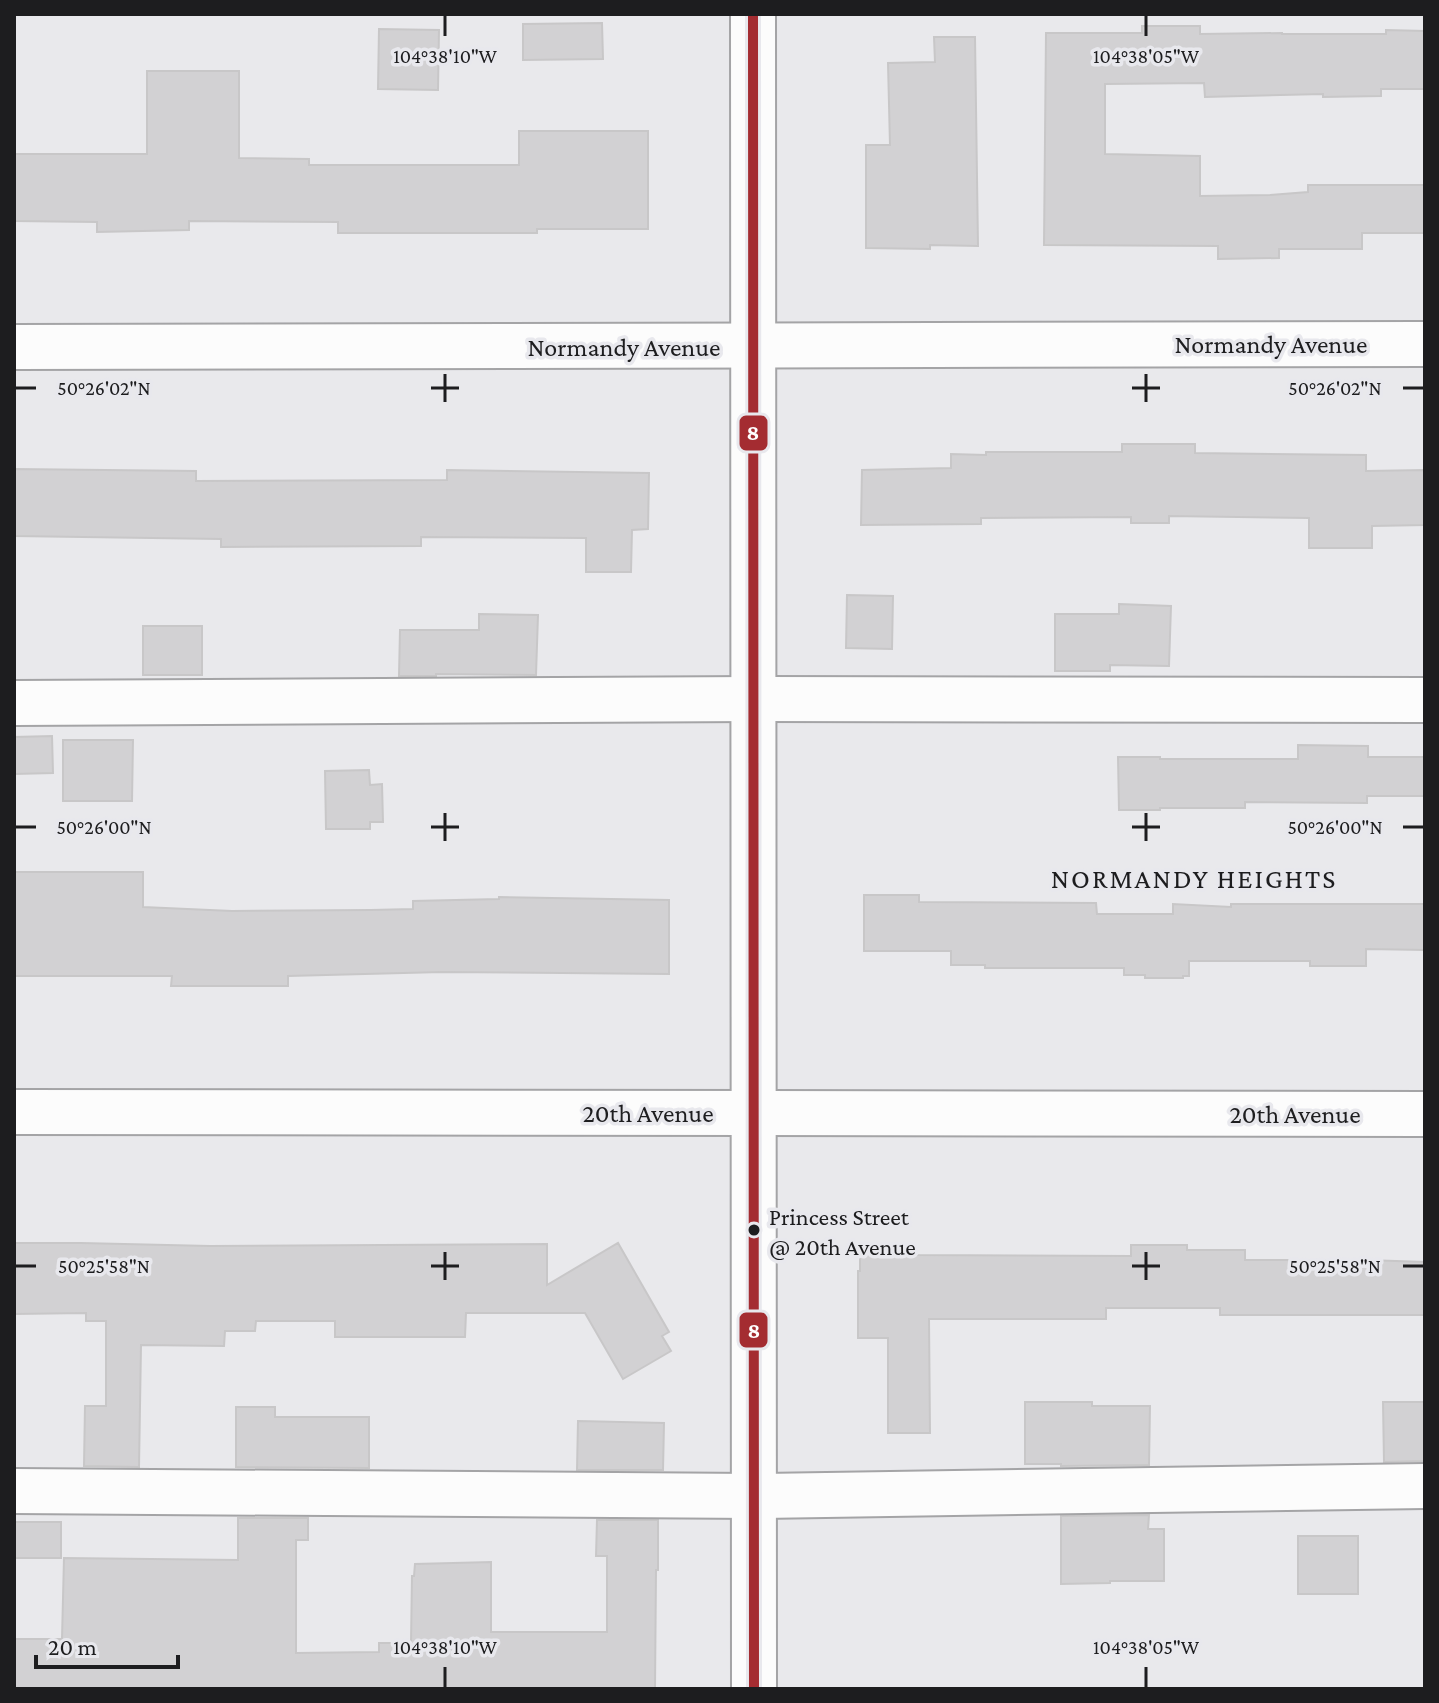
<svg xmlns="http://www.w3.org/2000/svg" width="1439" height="1703" font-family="'Crimson Pro',serif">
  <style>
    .building { fill: #d2d1d3; stroke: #c8c7c8; stroke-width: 2 }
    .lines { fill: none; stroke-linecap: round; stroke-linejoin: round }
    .minor-casing { stroke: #a4a4a6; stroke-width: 48 }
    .minor { stroke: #fcfcfc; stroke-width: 44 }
    .bus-1-casing { stroke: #e8e8ed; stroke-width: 16 }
    .bus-1 { stroke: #a42c31; stroke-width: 10 }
    .ticks { fill: none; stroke: #1d1d1f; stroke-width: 3 }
    .bus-dot { fill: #1d1d1f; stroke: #e8e8ed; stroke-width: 3 }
    .labels { text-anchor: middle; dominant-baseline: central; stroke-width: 7; stroke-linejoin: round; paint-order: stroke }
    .bus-label { font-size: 24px; fill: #1d1d1f; stroke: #e8e8ed; text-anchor: start }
    .street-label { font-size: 26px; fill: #1d1d1f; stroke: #e8e8ed }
    .neighbourhood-label { font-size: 28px; letter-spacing: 2px; fill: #1d1d1f; stroke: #e8e8ed }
    .ticks-label { font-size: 20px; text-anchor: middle; fill: #1d1d1f; stroke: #e8e8ed; stroke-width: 7; stroke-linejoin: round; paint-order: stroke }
    .line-badge { stroke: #e8e8ed; stroke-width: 3 }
    .badge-label { font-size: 22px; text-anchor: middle; font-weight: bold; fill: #fff }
  </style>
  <rect width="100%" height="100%" fill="#e9e9ec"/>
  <!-- building -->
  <g class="building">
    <polygon points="602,23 603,59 523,60 523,24"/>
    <polygon points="1142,26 1200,26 1200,34 1282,33 1282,34 1386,34 1386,30 1425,31 1425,89 1381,89 1381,96 1323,97 1323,94 1205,97 1204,83 1105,84 1105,154 1200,156 1200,196 1270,195 1308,192 1308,185 1425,185 1425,233 1362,233 1362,249 1279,249 1279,258 1218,259 1218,246 1044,245 1046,33 1142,33"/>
    <polygon points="379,29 439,30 438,90 378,89"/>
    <polygon points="934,37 975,37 978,246 930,245 930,249 866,248 866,145 890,145 888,63 935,62"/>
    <polygon points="147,71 239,71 239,158 309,159 309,165 519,165 519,131 648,131 648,229 537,229 537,233 338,233 338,222 189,221 189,230 97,232 97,222 14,221 14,154 147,154"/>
    <polygon points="1122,444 1195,444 1195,453 1366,455 1366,471 1425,470 1425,525 1372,526 1372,548 1309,548 1309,518 1169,516 1169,523 1131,523 1131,517 981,518 981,524 861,525 862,470 951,468 951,454 986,455 986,452 1122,452"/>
    <polygon points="14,469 196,471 196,481 447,480 447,470 649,473 648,529 632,530 631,572 586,572 586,538 421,537 421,546 221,547 221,539 14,536"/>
    <polygon points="847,595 893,596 892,649 846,648"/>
    <polygon points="1119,604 1171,606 1169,666 1110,665 1110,671 1055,671 1055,614 1119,614"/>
    <polygon points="479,614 538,615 536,675 436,674 436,676 399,676 400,630 479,630"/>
    <rect x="143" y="626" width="59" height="49"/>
    <polygon points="52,736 53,773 14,774 14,737"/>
    <polygon points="63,740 133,740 132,801 63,801"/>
    <polygon points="1298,745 1368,746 1368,757 1425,757 1425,796 1367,796 1367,803 1245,802 1245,808 1160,808 1160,810 1119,810 1118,757 1160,757 1160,759 1298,759"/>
    <polygon points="369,770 370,785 382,784 383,822 370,822 370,829 326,829 325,771"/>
    <polygon points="14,872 143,872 143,907 232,911 371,910 413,909 413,901 499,899 499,897 669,900 669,974 442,972 288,976 288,986 171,986 172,976 14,976"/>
    <polygon points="864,895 919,895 919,902 1096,903 1097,914 1173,914 1173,904 1231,907 1231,904 1425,904 1425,950 1366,949 1366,966 1310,966 1310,961 1189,961 1189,976 1183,976 1183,978 1145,978 1145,975 1124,975 1124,968 985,968 985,965 951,965 951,951 864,951"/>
    <polygon points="14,1243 81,1243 210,1246 547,1244 547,1285 618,1243 669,1332 662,1336 671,1351 623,1379 585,1313 466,1313 465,1337 335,1337 335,1321 256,1321 255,1331 225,1331 224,1346 141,1345 139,1467 84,1466 85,1406 106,1406 106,1321 86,1321 86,1313 14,1314"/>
    <polygon points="1131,1245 1187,1245 1187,1250 1245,1250 1245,1260 1366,1260 1425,1262 1425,1315 1220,1315 1220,1308 1106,1308 1106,1319 929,1319 930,1433 888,1433 888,1338 858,1338 858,1271 860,1271 860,1247 914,1247 914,1255 1131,1256"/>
    <polygon points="1025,1402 1092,1402 1092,1406 1150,1406 1149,1465 1061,1466 1061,1464 1025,1464"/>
    <polygon points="1383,1402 1425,1402 1425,1461 1384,1462"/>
    <polygon points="236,1407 275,1407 275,1417 369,1417 369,1468 236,1467"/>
    <polygon points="578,1421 664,1423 663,1470 577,1470"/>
    <polygon points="1149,1515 1148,1529 1164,1529 1164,1581 1110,1581 1110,1583 1061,1584 1061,1516"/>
    <polygon points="238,1518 308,1518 308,1540 296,1540 296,1653 379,1652 379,1643 411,1643 412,1576 414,1576 415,1564 491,1562 491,1632 607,1632 607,1556 596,1556 597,1520 658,1520 658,1570 656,1570 655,1689 14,1689 14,1639 62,1639 64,1558 238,1560"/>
    <rect x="14" y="1522" width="47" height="36"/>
    <rect x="1298" y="1536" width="60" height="58"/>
  </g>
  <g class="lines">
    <defs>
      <g id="minor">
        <polyline points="753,14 754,1689"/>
        <polyline points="14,347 1425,344"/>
        <polyline points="14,703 754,699 1425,700"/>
        <polyline points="14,1112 1425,1114"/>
        <polyline points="14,1491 755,1496 1425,1486"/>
      </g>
    </defs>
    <!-- minor casing -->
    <use href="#minor" class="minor-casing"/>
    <!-- minor -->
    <use href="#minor" class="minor"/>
    <defs>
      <polyline id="bus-1" points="753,14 754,1689"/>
    </defs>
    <!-- bus-1 casing -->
    <use href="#bus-1" class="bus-1-casing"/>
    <!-- bus-1 -->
    <use href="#bus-1" class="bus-1"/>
  </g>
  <!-- ticks -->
  <path class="ticks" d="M445,16V36M1146,16V36M445,374V402M1146,374V402M16,388H36M431,388H459M1132,388H1160M1403,388H1423M445,813V841M1146,813V841M16,827H36M431,827H459M1132,827H1160M1403,827H1423M445,1252V1280M1146,1252V1280M16,1266H36M431,1266H459M1132,1266H1160M1403,1266H1423M445,1667V1687M1146,1667V1687"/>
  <!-- markers -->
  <circle class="bus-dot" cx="754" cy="1230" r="7"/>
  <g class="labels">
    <!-- bus labels -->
    <g class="bus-label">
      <text x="769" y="1216">Princess Street<tspan x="769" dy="30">@ 20th Avenue</tspan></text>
    </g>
    <!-- street labels -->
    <g class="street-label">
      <text x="1271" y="344">Normandy Avenue</text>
      <text x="624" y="347">Normandy Avenue</text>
      <text x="648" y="1113">20th Avenue</text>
      <text x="1295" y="1114">20th Avenue</text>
    </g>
    <!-- neighbourhood labels -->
    <g class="neighbourhood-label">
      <text x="1194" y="878">NORMANDY HEIGHTS</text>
    </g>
  </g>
  <g class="ticks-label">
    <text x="445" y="63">104°38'10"W</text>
    <text x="1146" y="63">104°38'05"W</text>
    <text x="104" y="395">50°26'02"N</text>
    <text x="1335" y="395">50°26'02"N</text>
    <text x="104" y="834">50°26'00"N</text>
    <text x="1335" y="834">50°26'00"N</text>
    <text x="104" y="1273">50°25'58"N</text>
    <text x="1335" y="1273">50°25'58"N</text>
    <text x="445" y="1654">104°38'10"W</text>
    <text x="1146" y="1654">104°38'05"W</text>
  </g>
  <g class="line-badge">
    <rect x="738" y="414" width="31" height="38" rx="8" fill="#a42c31"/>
    <rect x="738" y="1311" width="31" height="38" rx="8" fill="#a42c31"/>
  </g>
  <g class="badge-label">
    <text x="753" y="440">8</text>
    <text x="754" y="1338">8</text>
  </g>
  <!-- border -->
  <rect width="1439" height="1703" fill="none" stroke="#1d1d1f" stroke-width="32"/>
  <!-- scale -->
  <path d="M36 1655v12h142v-12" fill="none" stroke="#1d1d1f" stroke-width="4"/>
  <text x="48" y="1655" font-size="24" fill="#1d1d1f" stroke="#e8e8ed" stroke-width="6" paint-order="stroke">20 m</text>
</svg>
